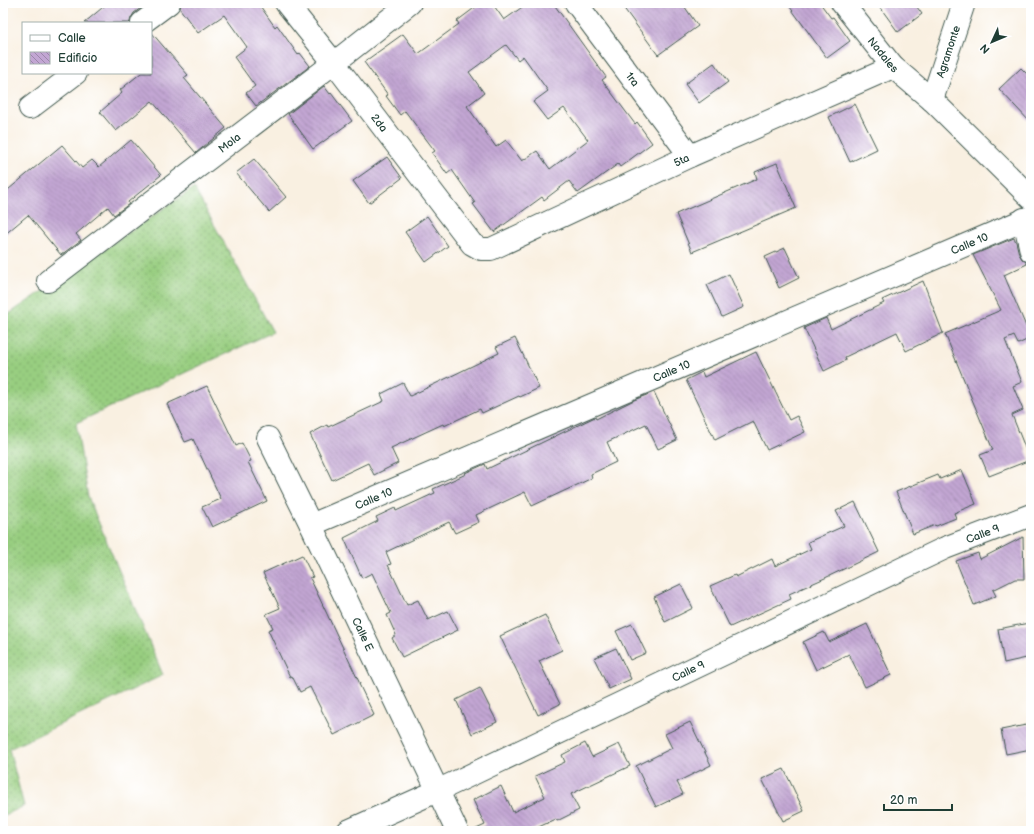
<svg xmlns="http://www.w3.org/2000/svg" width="1034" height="834" font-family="'Balsamiq Sans',sans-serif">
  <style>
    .grass { fill: url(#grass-dots); stroke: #5c865a }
    .building { fill: url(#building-back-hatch); fill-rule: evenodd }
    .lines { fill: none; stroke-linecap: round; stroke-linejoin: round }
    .minor-casing { stroke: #40584e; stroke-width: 24 }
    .minor { stroke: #fff; stroke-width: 22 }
    .labels { text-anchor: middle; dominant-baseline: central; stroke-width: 3.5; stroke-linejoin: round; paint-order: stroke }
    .street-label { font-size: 11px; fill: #1f3d34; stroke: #fff }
  </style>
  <defs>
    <pattern id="grass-dots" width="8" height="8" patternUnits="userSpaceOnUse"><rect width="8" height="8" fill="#98ce80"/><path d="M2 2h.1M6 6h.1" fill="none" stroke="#7ba86a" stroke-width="1.8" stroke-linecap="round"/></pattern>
    <pattern id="building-back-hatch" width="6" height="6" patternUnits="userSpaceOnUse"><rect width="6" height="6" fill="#c2a6d3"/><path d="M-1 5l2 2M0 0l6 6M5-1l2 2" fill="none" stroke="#9d88ac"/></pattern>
  </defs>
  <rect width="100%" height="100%" fill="#fff"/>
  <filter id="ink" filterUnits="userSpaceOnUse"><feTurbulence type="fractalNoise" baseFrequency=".025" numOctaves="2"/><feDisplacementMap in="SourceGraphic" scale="8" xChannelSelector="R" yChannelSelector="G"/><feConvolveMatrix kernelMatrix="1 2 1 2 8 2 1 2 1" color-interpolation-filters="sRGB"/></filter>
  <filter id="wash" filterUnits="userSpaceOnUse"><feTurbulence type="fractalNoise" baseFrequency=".012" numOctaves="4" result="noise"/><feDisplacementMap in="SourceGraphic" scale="16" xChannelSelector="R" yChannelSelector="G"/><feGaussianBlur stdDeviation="0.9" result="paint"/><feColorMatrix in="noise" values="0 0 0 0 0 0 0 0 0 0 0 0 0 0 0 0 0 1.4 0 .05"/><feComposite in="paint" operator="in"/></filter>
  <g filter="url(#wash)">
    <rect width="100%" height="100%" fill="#f9f0e1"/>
    <!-- grass -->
    <polygon class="grass" points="194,188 273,332 76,423 88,497 163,675 9,749 24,806 3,816 3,318"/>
    <g id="blocks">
      <!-- building -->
      <g class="building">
        <polygon points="108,3 148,3 134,13 131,18 130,22 129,23 84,23"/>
        <polygon points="181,3 258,3 275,27 277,25 298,55 300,53 310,66 256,106 246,93 255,86 234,57 247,47 224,15 198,33 180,9"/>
        <path d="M481,3H492L504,20L528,3H553L606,77L602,80L635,124L637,122L652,143L620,167L618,164L578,193L569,181L544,200L542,197L494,232L473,204L475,203L452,170L447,174L432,153L435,151L405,111L400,115L386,96L388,95L364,62L403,34L418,54L459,24L457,21ZM506,45L518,60L523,56L548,91L533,102L547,120L564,108L588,140L550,169L537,151L522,161L506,140L496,147L467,106L484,93L469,72Z"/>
        <polygon points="620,3 682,3 698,26 658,55"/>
        <polygon points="787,3 820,3 831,18 833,17 850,41 827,58"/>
        <polygon points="877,3 914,3 922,14 898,32"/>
        <polygon points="151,32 188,75 184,78 226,128 196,153 152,101 116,131 100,112 122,93 120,90 141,73 151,73"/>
        <polygon points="714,63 728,82 699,103 685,84"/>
        <polygon points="1021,68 1031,78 1031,123 999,89"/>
        <polygon points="324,86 330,94 331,93 352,121 313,149 288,114"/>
        <polygon points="855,104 877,149 850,162 829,117"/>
        <polygon points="131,140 161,175 128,202 129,204 114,215 108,207 76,234 81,240 61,255 28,215 3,236 3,194 62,145 82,168 92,160 99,167"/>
        <polygon points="387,157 402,178 369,203 353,181"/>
        <polygon points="254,159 286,197 269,212 236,173"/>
        <polygon points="777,163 796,208 692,252 676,214 757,179 755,172"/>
        <polygon points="427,216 448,246 426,262 405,232"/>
        <polygon points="1014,238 1016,242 1019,254 1022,259 1026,262 1027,264 1004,275 1031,338 1018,344 1014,336 1005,340 1022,382 1013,386 1023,410 1012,415 1030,460 989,476 980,455 993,450 945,334 1001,310 973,255"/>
        <polygon points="785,248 799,278 779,288 765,257"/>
        <polygon points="729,274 744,307 722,317 707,285"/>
        <polygon points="923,281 943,333 906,351 897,332 845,357 846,360 824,371 804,328 826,318 831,329 884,303 882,300"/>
        <polygon points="515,338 539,388 520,397 519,396 482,413 480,409 444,426 443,424 391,448 398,463 374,475 368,463 332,480 310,434 327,425 328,427 384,401 381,394 403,383 410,396 499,353 496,347"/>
        <polygon points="756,352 789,420 797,416 805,432 767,450 753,421 715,440 686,380 702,372 704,377"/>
        <polygon points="207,386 236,446 242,443 251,461 248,462 267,501 212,527 202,507 221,499 193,439 185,442 167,404"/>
        <polygon points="654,392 677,440 658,449 646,424 607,442 616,462 591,474 592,478 532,506 525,492 476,515 479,522 455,533 449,522 386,552 391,564 388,565 407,605 418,600 428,620 448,611 458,630 402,657 392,638 396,635 387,615 391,613 372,573 362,578 344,538 378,521 376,517 395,508 396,511 435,493 433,489 466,474 465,473 485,464 487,469 595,417 596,419 634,400"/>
        <polygon points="962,470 976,504 954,513 956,518 936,526 935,525 913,534 896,492 938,475 940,479"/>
        <polygon points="855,502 879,552 825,578 789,594 791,599 730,627 710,586 735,575 736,577 772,559 775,566 811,549 808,542 844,526 836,511"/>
        <polygon points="1023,537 1024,579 1015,579 993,590 996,596 974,605 956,561 978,553 980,559"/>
        <polygon points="302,555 313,577 310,578 360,684 359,684 374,715 334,735 310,687 300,692 292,676 290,677 268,630 273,628 266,614 280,608 263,573"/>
        <polygon points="681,584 693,608 665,622 654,597"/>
        <polygon points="545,615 562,650 539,661 560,704 538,715 500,636"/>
        <polygon points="1029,623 1031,636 1031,657 1004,663 998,629"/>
        <polygon points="632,624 646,653 630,660 616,631"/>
        <polygon points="867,624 891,675 865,687 849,654 816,670 803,642 824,632 829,642"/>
        <polygon points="616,648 631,679 609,689 594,658"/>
        <polygon points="480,688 497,722 472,734 456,700"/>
        <polygon points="690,722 711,765 677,782 683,794 656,807 636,766 672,748 665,734"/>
        <polygon points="1031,724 1031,749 1006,754 1001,730"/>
        <polygon points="585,743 592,757 619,744 630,766 571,794 579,810 557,821 556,819 530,831 472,831 485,825 473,800 501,786 513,812 545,797 535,776 565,762 562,755"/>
        <polygon points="784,769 804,811 783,821 762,779"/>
      </g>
    </g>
  </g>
  <g filter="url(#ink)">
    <use href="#blocks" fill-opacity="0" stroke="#40584e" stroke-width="1"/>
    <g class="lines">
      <defs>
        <g id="minor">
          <path id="s1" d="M286,3L334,63L472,244L481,249H491L690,156L893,67"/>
          <path id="s2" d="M576,3L690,156"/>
          <path id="s3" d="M842,3L893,67L932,100L1031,198"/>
          <polyline points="142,23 169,3"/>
          <path id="s4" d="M932,100L964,3"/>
          <polyline points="30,108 76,73"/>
          <polyline points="1024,219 1031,251"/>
          <path id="s5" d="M48,281L334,63L410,3"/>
          <path id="s6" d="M268,438L311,525L457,831"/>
          <path id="s7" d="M311,525L1031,217"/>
          <path id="s8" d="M348,831L437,791L945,548L1031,515"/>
        </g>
      </defs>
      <!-- minor casing -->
      <use href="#minor" class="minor-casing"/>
      <!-- minor -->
      <use href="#minor" class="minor"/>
    </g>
  </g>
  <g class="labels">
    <!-- street labels -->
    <g class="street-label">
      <text stroke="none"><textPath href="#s4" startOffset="51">Agramonte</textPath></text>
      <text stroke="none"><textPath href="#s3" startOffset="66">Nadales</textPath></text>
      <text stroke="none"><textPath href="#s2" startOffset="95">1ra</textPath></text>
      <text stroke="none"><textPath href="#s1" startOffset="152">2da</textPath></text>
      <text stroke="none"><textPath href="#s5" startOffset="228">Mola</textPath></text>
      <text stroke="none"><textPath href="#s1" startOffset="535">5ta</textPath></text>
      <text stroke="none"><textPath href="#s7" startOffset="716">Calle 10</textPath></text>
      <text stroke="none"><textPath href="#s7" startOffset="392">Calle 10</textPath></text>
      <text stroke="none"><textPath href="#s7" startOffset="68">Calle 10</textPath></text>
      <text stroke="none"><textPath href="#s8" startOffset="701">Calle 9</textPath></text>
      <text stroke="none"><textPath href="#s6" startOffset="218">Calle E</textPath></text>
      <text stroke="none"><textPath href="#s8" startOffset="376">Calle 9</textPath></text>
    </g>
  </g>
  <!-- margin -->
  <rect width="1034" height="834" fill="none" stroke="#fff" stroke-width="16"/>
  <!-- legend -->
  <rect x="22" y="22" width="130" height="52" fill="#ffffff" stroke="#a5b1ae"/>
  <rect x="30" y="35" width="20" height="6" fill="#ffffff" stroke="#a5b1ae"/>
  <text x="58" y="42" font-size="12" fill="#1f3d34">Calle</text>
  <rect x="30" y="52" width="20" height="12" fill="url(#building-back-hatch)" stroke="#a5b1ae"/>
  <text x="58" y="62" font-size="12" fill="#1f3d34">Edificio</text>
  <!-- north arrow -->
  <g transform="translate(992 42) rotate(226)" stroke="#ffffff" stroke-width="3" paint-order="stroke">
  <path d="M0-3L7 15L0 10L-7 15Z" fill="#1f3d34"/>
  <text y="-6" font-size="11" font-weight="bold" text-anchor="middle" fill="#1f3d34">N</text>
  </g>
  <!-- scale -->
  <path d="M884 804v6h68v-6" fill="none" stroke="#1f3d34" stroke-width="2"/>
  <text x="890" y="804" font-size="12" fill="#1f3d34" stroke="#ffffff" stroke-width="3" paint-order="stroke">20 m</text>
</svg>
